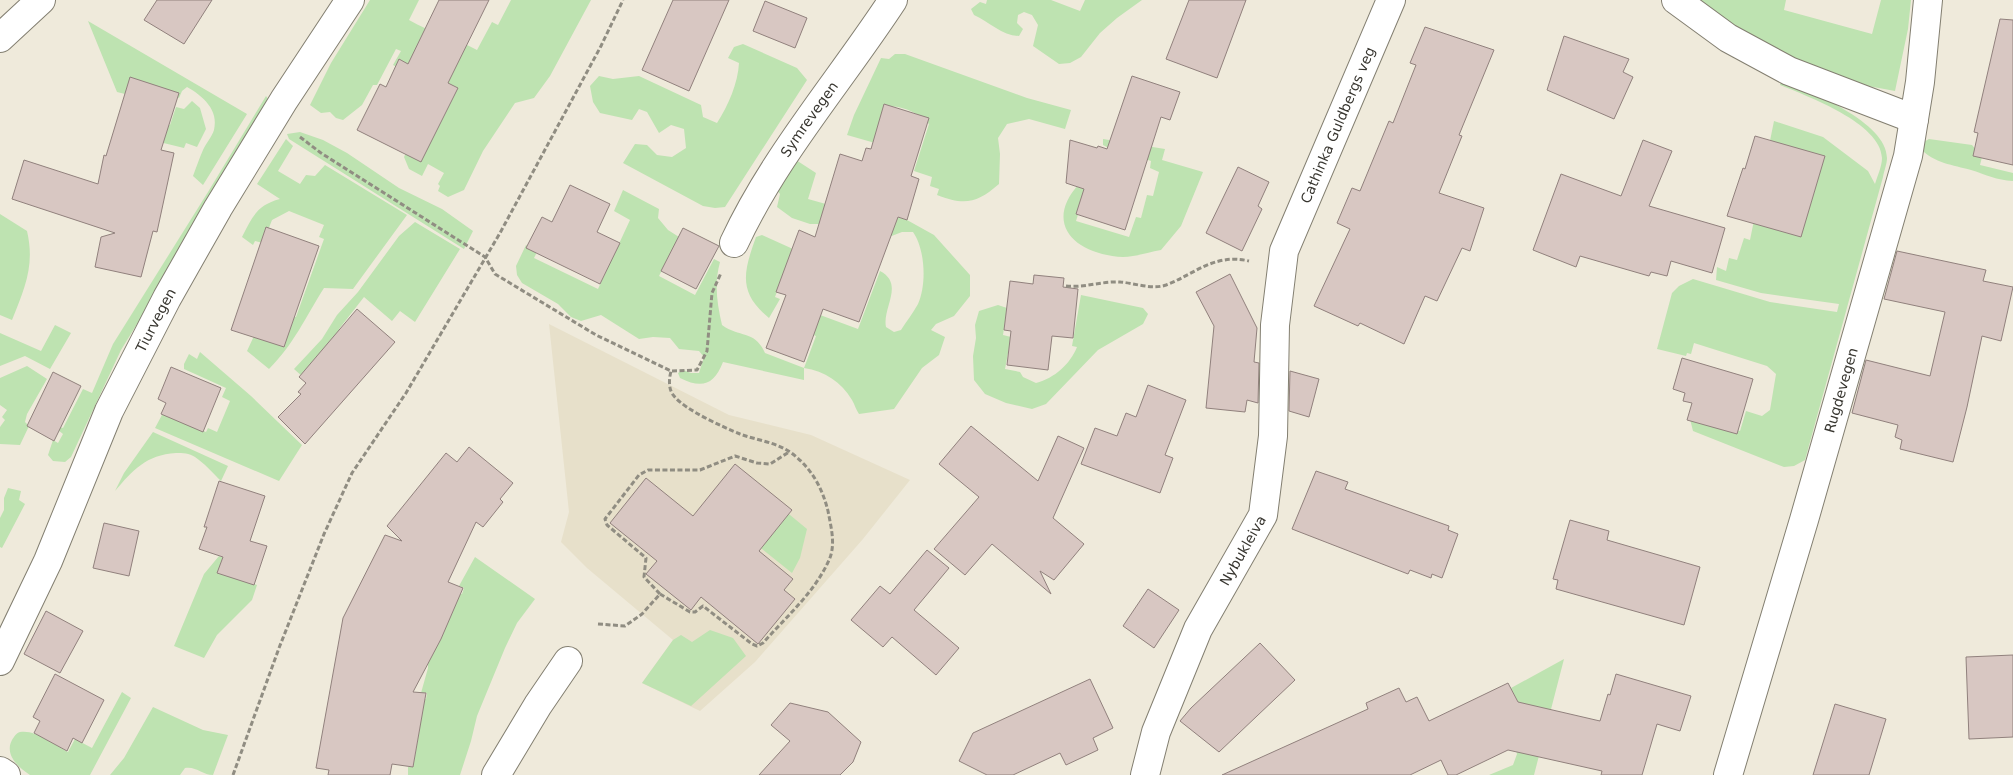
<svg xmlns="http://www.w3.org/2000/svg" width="2013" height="775" font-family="'DejaVu Sans',sans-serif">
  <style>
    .built { fill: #e7e0ca }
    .green { fill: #bee3b1 }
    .building { fill: #d8c7c2; stroke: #91817d }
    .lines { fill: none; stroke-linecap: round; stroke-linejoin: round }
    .minor-casing { stroke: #837f71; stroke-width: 30 }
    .path { stroke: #908d82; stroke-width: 3; stroke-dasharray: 5 2.5; stroke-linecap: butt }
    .minor { stroke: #fff; stroke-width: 28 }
    .labels { text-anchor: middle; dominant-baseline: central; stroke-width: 4.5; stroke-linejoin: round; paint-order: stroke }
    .street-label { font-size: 14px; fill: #37352f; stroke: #fff }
  </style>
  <rect width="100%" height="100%" fill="#efeadb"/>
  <!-- built -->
  <polygon class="built" points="549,324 729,415 811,435 910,480 863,539 755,662 700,711 642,683 673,640 587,568 561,542 569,512"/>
  <!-- green -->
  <g class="green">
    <path d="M370,0H419L409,20C431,33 455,38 477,50L492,22L498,25L511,0H591L550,76L534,98L515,103L483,151L464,190L448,197L438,191L440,186L438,184L444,173L428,164L422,176L409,169L404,157L411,142L437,130L454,96L393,65L401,51L396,49L377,85H373L362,105L343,120L336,118L330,112L321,113L310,105L331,63Z"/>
    <path d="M987,0H1051L1080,11L1085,0H1142L1117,18L1100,33L1081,57L1070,63L1059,64L1033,46L1038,25L1032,15L1024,12L1018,15L1017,23L1023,29L1019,36C1003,36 989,22 974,15L971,9L980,2L986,4Z"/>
    <polygon points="1696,0 1786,0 1784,10 1872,34 1881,0 1911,0 1908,29 1895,91 1841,81 1796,68"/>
    <path d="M88,21L247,114L203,185L193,176C196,168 199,159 203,150C206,143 212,137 214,130C219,110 203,96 187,87L182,91L179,98L130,82L125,94L117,92Z"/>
    <path d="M743,44L797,68L807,80L725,207L715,208L703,206L623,163L635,144L647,145L657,155L672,157L686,148L684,129L671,125L659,133L647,112L639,109L632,120L600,113L593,102L590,86L599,76L613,79L639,76L701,105L703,117L717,123C728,106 738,83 739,63L728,58L734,47Z"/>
    <path d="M895,54H905L1027,98L1071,110L1065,129L1029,119L1007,124L998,138L1000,154L999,184C977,203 965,206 937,195L939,189L930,186L932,177L914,171L929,124C919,113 900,104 886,107L875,143L847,135L854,115L881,58L889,59Z"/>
    <path d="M1782,79C1810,92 1887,122 1887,158C1887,164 1884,171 1883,177L1805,460L1794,466L1784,467L1703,435L1693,431L1689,415L1740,431L1746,411L1762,416L1770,410L1776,374L1767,366L1694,343L1691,354L1687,353L1686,356L1657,349L1672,293L1679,286L1693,279L1770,302L1837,312L1839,304L1761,293L1716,280L1717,267L1726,271L1729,258L1737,260L1744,238L1750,240L1774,121L1823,137L1868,171L1875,184C1877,177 1882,166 1882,158C1881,123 1807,96 1780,85Z"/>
    <polygon points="266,96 272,105 121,350 71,457 65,462 53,461 48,455 53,440 58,443 63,434 58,430 60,427 63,428 83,389 92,393 113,344 208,192"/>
    <polygon points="192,101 200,108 206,129 197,147 186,143 184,148 143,138 164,123 170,125 176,107 184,109"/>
    <polygon points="300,132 323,140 347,153 399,188 442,209 473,231 464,249 289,139 287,134"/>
    <path d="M286,139L293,146L278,171L300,184L306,175L315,176L325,165L407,215L353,289L324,288C305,318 294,344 269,369L247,351L254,336L291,316L296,317L324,239L319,237L324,225L289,211L272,220L263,243L255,241L253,245L242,237C252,217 257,205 280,199L257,184Z"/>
    <path d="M1103,139L1165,149L1162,160L1203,172L1181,226L1161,250C1149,252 1135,257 1123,257C1077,255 1042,225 1079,184L1087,186L1076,221L1129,237L1136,217L1141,218L1147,195L1153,196L1159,172L1150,168L1151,161C1136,155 1117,154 1103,145Z"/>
    <path d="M1929,139L1972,145L1982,157L1980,165L2013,173V181C1996,180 1987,175 1971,170C1953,165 1934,163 1921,149L1922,143Z"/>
    <path d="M796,160L816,173L808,199L833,206L828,196L907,220L934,235L970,275V296L954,316L936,324L931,330L945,337L939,355L922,368L894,409L859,414C856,410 855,405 852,400C841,382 825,371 804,368V380L723,362C714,385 702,389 680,378L678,373L683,370L691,373H699L704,357L699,351L679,349L670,338L653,337L639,339L601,315L581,321L571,317L558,304L522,283L517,275L516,266L526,245L537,252L534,258L598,289L630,220L614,211L623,190L659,209L658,218L668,230L679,237L659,276L695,295L714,259L720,262C714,284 717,303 722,325C740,338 755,330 765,353L804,368L816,336L805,332L812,312L858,329L880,271C905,284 882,308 886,327L894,332L901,330C906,322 913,313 918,304C927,284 925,249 913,232H902L889,237L826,224H810L792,218L777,207L780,194L776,189Z"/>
    <path d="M0,214L27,231C35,265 25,288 12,320L0,315Z"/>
    <polygon points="415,222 460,249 415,322 400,311 392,321 364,297 339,329 342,331 303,377 294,369 322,339 337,315 358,292 399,236"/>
    <path d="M762,235L793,249L775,297L780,299L769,318C737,292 744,271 756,237Z"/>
    <path d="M1081,295L1143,308L1148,314L1143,324L1098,350L1046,404L1032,409L1006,403L985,394L974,380L973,356L976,338L975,325L979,311L998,305L1007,308L1003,335L1011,337L1005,369L1020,372L1023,377L1036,383C1055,378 1070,364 1077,347L1072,346Z"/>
    <polygon points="55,325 71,333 50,369 25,356 0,366 0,333 41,351"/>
    <polygon points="200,352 251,396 302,445 279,481 155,428 163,413 206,432 208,428 217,432 230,401 222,397 226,388 184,369 184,364 189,354 197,359"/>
    <polygon points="27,366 47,379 27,414 25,422 29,426 20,445 0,444 0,427 5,420 2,417 7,410 0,405 0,378"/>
    <path d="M153,432L228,466L221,481C213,473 204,463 195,457C189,453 183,453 176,453C146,455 133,470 115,491L124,473Z"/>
    <polygon points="8,488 21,491 19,500 25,504 2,548 0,547 0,518 4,510 4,498"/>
    <polygon points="784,510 807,529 800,558 792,573 757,545"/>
    <polygon points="219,556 224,558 220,573 257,585 252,600 217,635 204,658 174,646 204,574"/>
    <polygon points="475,557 535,599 517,623 505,648 477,716 471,741 460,775 408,775 408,767 413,767 419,733 420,728 417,727 422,699 426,699 427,693 421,693 428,668 428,656 458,593 462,594 464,588 459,586"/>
    <polygon points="710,630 733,638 746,656 691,706 642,683 673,640 681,635 692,642"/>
    <polygon points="1564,659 1534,775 1489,775 1513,765 1517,754 1514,744 1522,711 1511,688"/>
    <path d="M122,692L131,698L90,775H30C19,768 4,755 12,740C14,737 16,733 20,732C35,729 55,745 68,752L75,739L92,748Z"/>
    <path d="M153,707L203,730L228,735L213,775C203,775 196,766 185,768L180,775H110L124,758Z"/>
  </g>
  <!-- building -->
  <g class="building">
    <polygon points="157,0 212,0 184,44 144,20"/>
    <polygon points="439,0 489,0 448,83 458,88 421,162 357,130 380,84 386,87 399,59 408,64"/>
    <polygon points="673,0 729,0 689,91 642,70"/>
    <polygon points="1189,0 1246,0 1217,78 1166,59"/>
    <polygon points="765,1 807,18 795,48 753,31"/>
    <polygon points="2000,19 2013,20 2013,165 1973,156 1978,133 1974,132"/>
    <polygon points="1425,27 1494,50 1459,135 1462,136 1439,193 1484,208 1470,251 1462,248 1437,301 1425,296 1404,344 1360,323 1358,326 1314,306 1350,229 1337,223 1352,188 1360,191 1389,121 1393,123 1416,65 1410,63"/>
    <polygon points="1564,36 1629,59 1623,72 1633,77 1614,119 1547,90"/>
    <polygon points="1132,76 1180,92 1170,120 1161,117 1125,230 1076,214 1084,189 1066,183 1070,140 1097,148 1098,146 1107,149"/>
    <polygon points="130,77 179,93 161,150 174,153 157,232 153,231 141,277 95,267 101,237 115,233 12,199 24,160 98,184 104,155 106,156"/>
    <polygon points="884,104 929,118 911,176 919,179 907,220 898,217 859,322 823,309 804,362 766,348 786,295 776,292 799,230 815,237 840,154 862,161 866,148 871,149"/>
    <polygon points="1755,136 1825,156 1801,237 1727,216 1743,168 1745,169"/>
    <polygon points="1643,140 1672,151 1649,206 1725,228 1712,273 1671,261 1667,276 1651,272 1649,276 1580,256 1576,267 1533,250 1561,174 1621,196"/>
    <polygon points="1238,167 1269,182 1258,206 1262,209 1242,251 1206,233"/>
    <polygon points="570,185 610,204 597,232 620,243 600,284 526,248 542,217 552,222"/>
    <polygon points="266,227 319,246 284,347 231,330"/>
    <polygon points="683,228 719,246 696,289 661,271"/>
    <polygon points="1897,251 1986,270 1983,281 2013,287 2001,341 1982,336 1967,407 1953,462 1900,449 1902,440 1895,437 1898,425 1852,413 1866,360 1930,376 1945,312 1884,299"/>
    <polygon points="1230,274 1257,328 1254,362 1259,363 1258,403 1247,400 1245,412 1206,408 1214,326 1196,292"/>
    <polygon points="1034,275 1064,278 1063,287 1078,289 1073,338 1052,336 1048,370 1007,365 1011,331 1004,330 1010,281 1033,284"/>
    <polygon points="357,309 395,342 305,444 278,417 301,394 298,392 306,383 299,377"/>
    <polygon points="1682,358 1753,379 1737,434 1687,420 1692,403 1683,401 1685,393 1673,389"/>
    <polygon points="171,367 221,388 203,432 161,414 166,403 158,399"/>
    <polygon points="1290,371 1319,379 1309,417 1289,411"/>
    <polygon points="53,372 81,386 54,441 27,426"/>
    <polygon points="1148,385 1186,400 1165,455 1173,458 1160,493 1081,464 1095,428 1117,436 1126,413 1136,417"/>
    <polygon points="971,426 1038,481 1058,436 1084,448 1053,518 1084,544 1054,580 1040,571 1051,594 992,544 965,575 934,549 979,497 939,464"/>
    <polygon points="469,447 513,483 500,499 503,502 483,527 476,522 448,582 463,588 441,639 413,692 426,693 413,767 392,764 390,775 328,775 329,770 316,768 343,618 385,535 402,541 387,526 446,453 457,462"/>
    <polygon points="735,464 792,510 759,551 793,579 784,590 795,599 758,644 701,597 691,610 646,574 657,561 610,523 646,478 693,516"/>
    <polygon points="1316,471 1348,482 1345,489 1449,526 1448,530 1458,534 1442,578 1432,574 1431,578 1410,570 1408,574 1292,529"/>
    <polygon points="219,481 265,496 250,541 267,546 254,585 217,573 223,557 199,549 207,527 204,527"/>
    <polygon points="1570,520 1609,531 1607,540 1700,567 1684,625 1556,589 1558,580 1553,579"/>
    <polygon points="104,523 139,531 129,576 93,568"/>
    <polygon points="927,550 949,568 914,610 959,648 936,675 892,637 883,647 851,620 880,586 890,594"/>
    <polygon points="1148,589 1179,610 1154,648 1123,626"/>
    <polygon points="46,611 83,631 60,673 24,654"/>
    <polygon points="1260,643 1295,680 1219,752 1180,721 1191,708"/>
    <polygon points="2013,655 2013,737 1969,739 1966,657"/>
    <polygon points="55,674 104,700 82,743 73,738 67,751 34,733 40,721 33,717"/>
    <polygon points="1616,674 1691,696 1680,731 1657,724 1642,775 1601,775 1602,771 1508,750 1456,775 1448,775 1441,760 1410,775 1222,775 1368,709 1366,703 1399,688 1406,702 1417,697 1429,721 1508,683 1518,702 1600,721 1608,694 1610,695"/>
    <polygon points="1090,679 1113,728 1093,738 1098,750 1066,765 1060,753 1013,775 987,775 959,761 973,733"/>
    <polygon points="790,703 828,712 861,742 853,762 840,775 759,775 790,741 771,725"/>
    <polygon points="1835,704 1886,719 1869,775 1813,775"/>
  </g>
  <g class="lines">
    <defs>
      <g id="minor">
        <polyline points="1676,0 1728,38 1789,71 1914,119"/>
        <polyline points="0,38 41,0"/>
        <path id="s1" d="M734,243C775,155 840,81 893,0"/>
        <path id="s2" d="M0,661L48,561L109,411L167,298L218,208L284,100L350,0"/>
        <polyline points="0,771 6,775"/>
        <polyline points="496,775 538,705 568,661"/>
        <path id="s3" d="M1145,775L1156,732L1198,629L1263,515L1273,436L1275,325L1284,251L1391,0"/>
        <path id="s4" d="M1728,775L1804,520L1908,156L1920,82L1928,0"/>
      </g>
    </defs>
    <!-- minor casing -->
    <use href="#minor" class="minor-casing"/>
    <!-- path -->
    <g class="path">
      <polyline points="300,137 321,153 485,257 495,274 596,335 671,371 697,370 707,351 712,293 721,273"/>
      <path d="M1066,286C1084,288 1102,281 1120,282C1134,283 1152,290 1166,285C1195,274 1214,253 1249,261"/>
      <path d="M660,594L690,612H695L703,606L752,644L757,646L763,643C786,617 815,592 829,560C836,545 831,527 828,511C822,487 811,467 790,452C775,442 756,440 740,434C723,427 685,410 674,396C668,389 669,379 671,371"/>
      <polyline points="598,624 625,626 642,614 660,594 644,577 646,558 607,525 605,519 639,475 648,470 700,470 735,456 757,463 770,464 789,452"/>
      <polyline points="233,775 279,648 324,534 352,473 406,393 500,233 601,46 623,0"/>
    </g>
    <!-- minor -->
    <use href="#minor" class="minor"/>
  </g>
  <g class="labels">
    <!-- street labels -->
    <g class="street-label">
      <text stroke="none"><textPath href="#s1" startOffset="145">Symrevegen</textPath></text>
      <text stroke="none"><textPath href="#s3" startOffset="689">Cathinka Guldbergs veg</textPath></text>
      <text stroke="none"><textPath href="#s2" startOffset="375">Tiurvegen</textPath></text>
      <text stroke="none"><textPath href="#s4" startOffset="401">Rugdevegen</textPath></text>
      <text stroke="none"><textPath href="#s3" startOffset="246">Nybukleiva</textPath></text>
    </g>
  </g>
</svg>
